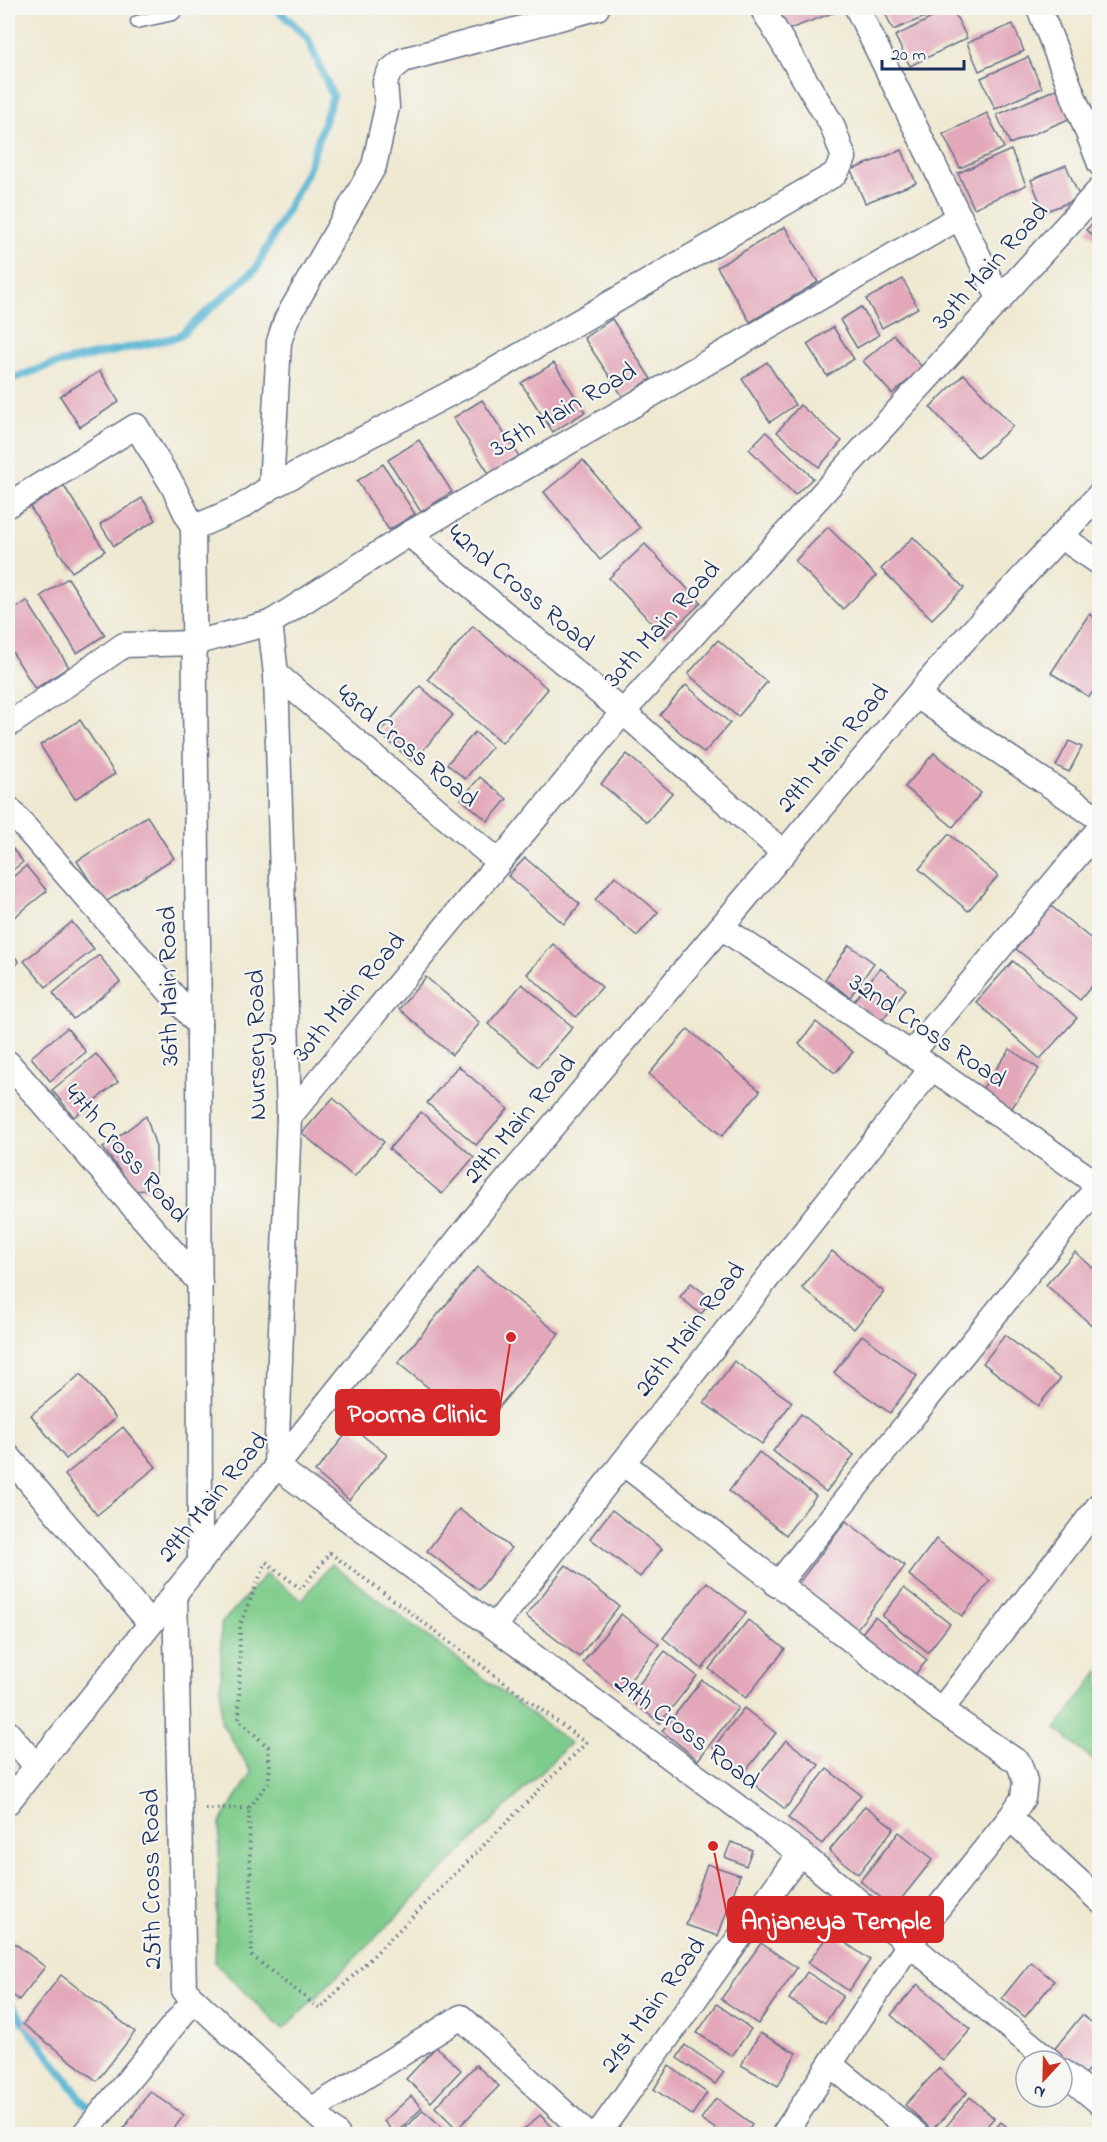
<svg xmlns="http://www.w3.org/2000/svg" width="1107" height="2142" font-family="'Indie Flower',sans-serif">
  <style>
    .green { fill: #7ecc8b; stroke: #4c7e74; stroke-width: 1.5 }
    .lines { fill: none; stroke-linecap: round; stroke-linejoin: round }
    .stream { stroke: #55b4d3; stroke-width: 8 }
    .building { fill: #e3a7ba }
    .service-casing { stroke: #657087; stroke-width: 15 }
    .minor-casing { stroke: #657087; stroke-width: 27 }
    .path { stroke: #657087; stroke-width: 4; stroke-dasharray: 1.5 4.5; stroke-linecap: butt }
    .service { stroke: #fff; stroke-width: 12 }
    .minor { stroke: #fff; stroke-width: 24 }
    .labels { text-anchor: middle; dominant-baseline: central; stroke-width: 4.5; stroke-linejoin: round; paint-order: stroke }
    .street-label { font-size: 26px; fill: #1b2f5e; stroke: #f6f6f2 }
    .leader { fill: none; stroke: #d62828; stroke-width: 2 }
    .callout-dot { fill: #d62828; stroke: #f6f6f2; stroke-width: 2 }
    .callout { fill: #d62828; stroke: #d62828; stroke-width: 2 }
    .callout-label { font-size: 27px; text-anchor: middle; font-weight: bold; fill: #fff }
  </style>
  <rect width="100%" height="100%" fill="#f6f6f2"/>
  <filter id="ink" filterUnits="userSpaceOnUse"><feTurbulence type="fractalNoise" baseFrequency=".0167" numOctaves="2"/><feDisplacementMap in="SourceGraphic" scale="12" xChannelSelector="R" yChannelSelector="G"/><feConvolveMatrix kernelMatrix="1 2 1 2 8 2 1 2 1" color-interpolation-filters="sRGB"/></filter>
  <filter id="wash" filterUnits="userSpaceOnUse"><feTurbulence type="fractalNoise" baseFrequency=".008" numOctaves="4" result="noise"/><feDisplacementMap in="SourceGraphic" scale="24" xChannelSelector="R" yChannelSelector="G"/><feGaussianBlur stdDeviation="1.35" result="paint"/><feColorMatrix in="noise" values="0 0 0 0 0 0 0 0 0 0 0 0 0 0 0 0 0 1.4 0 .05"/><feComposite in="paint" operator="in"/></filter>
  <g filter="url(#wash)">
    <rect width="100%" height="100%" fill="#efe9d2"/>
    <!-- green -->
    <g class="green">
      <polygon points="331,1564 570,1743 283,2030 215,1963 220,1823 252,1773 221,1722 221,1624 266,1574 302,1600"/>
      <polygon points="1099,1671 1099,1765 1056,1729"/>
    </g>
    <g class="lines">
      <!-- stream -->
      <g class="stream">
        <polyline points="8,380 51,365 178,337 256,269 307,172 333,96 307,37 276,8"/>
        <polyline points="8,2001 86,2105"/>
      </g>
    </g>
    <g id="blocks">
      <!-- building -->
      <g class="building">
        <polygon points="778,8 836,8 838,11 787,30"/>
        <polygon points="883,8 947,8 893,30"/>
        <polygon points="952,8 967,38 910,66 895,36"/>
        <polygon points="1013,24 1024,51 979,71 967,43"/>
        <polygon points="1028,57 1042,88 995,109 981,78"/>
        <polygon points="1058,88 1071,118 1010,144 997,115"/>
        <polygon points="987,113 1004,148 960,168 943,134"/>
        <polygon points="902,150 916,183 865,203 851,170"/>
        <polygon points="1011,150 1026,185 974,208 958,173"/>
        <polygon points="1066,165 1080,198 1044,212 1031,180"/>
        <polygon points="1100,216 1100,242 1086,230"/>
        <polygon points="785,227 818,282 750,322 717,267"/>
        <polygon points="903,279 918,308 882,328 866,299"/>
        <polygon points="861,307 879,335 857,348 840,320"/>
        <polygon points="612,319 651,379 623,397 584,338"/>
        <polygon points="833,327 854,359 827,376 807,344"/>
        <polygon points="894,335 923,368 892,394 863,361"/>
        <polygon points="767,362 795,405 770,422 742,379"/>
        <polygon points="554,363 585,412 553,432 521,383"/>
        <polygon points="100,371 119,402 80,427 60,396"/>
        <polygon points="964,374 1013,426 978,458 930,407"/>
        <polygon points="482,400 519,456 490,475 453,418"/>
        <polygon points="800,405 842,441 819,467 777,432"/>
        <polygon points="766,432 813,478 795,495 749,449"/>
        <polygon points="419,440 452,492 421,512 388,460"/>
        <polygon points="583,460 640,528 600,560 544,492"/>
        <polygon points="383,464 415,514 389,530 357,481"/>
        <polygon points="64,486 105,551 72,572 30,507"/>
        <polygon points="142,498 156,520 114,546 100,524"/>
        <polygon points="828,527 876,576 843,609 795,561"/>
        <polygon points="913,537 964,588 932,619 881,569"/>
        <polygon points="645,544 701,603 665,637 609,578"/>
        <polygon points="68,578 105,635 77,653 41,596"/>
        <polygon points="27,601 69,667 35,689 8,645 8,614"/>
        <polygon points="1089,614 1100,621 1100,682 1089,697 1051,673"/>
        <polygon points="473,626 548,689 502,743 428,679"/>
        <polygon points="718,640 767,682 738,717 688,674"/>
        <polygon points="686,685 730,723 704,753 660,715"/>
        <polygon points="420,686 453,715 413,762 379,733"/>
        <polygon points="80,720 115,774 75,799 40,745"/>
        <polygon points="475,732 492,747 465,779 447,764"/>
        <polygon points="1069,741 1082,747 1069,772 1056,766"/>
        <polygon points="934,753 981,793 953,827 905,787"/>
        <polygon points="627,754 672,793 647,822 601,784"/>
        <polygon points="480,777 507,799 488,821 461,799"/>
        <polygon points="147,816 174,858 104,903 77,861"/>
        <polygon points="949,834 998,876 968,911 919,869"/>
        <polygon points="8,843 23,862 8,874"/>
        <polygon points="525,858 580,904 564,924 508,876"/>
        <polygon points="26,866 47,891 8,922 8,881"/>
        <polygon points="615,876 658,912 637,936 595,900"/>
        <polygon points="1051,906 1100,946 1100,976 1080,1000 1016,949"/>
        <polygon points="72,922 94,949 46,987 24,961"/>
        <polygon points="553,944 602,987 576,1017 527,974"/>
        <polygon points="849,945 874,963 850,997 825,979"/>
        <polygon points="8,948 19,962 8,972"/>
        <polygon points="99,955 120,982 73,1019 53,993"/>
        <polygon points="1013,961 1077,1018 1040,1059 976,1002"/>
        <polygon points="880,968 906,989 880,1023 853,1002"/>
        <polygon points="426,977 480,1023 452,1055 399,1009"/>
        <polygon points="522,984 573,1027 538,1067 488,1024"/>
        <polygon points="816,1022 853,1052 835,1073 799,1044"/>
        <polygon points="67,1028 86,1052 50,1081 31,1057"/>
        <polygon points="688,1029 760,1091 722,1136 649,1074"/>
        <polygon points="1010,1049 1039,1069 1009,1112 980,1092"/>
        <polygon points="96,1054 118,1082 74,1117 52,1090"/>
        <polygon points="458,1066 508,1109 476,1145 427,1103"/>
        <polygon points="333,1098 384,1142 354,1177 302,1133"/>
        <polygon points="421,1112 474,1157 442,1194 389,1149"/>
        <polygon points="146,1116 156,1147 156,1189 135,1191 103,1148"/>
        <polygon points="832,1251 884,1292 854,1329 802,1288"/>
        <polygon points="1075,1252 1100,1274 1100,1323 1095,1328 1046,1285"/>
        <polygon points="477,1267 559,1334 480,1430 398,1363"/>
        <polygon points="691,1283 713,1300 701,1314 680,1297"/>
        <polygon points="862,1335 917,1376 890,1413 834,1373"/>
        <polygon points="1005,1335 1060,1379 1038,1406 983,1363"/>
        <polygon points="734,1361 792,1402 762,1444 704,1403"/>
        <polygon points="81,1374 116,1418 66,1459 31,1415"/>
        <polygon points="801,1414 854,1455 826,1492 773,1451"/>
        <polygon points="123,1427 156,1467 97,1515 65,1475"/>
        <polygon points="352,1427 387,1455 349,1500 315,1472"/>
        <polygon points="759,1452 816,1496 786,1535 729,1491"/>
        <polygon points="459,1509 511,1548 479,1590 427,1551"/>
        <polygon points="612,1510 662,1549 640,1577 590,1538"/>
        <polygon points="846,1521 905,1566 850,1638 791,1593"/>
        <polygon points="936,1539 990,1581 962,1616 909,1575"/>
        <polygon points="566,1565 619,1606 579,1657 526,1616"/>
        <polygon points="707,1582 746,1613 702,1669 663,1638"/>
        <polygon points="904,1588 950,1624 928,1652 882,1616"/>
        <polygon points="621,1614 659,1644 621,1692 583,1662"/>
        <polygon points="875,1617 927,1660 909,1682 857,1639"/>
        <polygon points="748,1620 785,1649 746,1698 709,1669"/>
        <polygon points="665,1651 697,1676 660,1723 628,1698"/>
        <polygon points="702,1680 738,1708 698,1760 662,1731"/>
        <polygon points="744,1708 776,1733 744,1773 713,1748"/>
        <polygon points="786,1740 819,1765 785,1809 752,1783"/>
        <polygon points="827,1769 861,1795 822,1844 788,1818"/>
        <polygon points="865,1806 894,1828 858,1874 829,1851"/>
        <polygon points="899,1832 933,1859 894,1908 860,1881"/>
        <polygon points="731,1842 752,1850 746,1866 725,1857"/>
        <polygon points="707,1864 740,1875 718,1936 686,1925"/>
        <polygon points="830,1932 870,1960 849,1991 808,1963"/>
        <polygon points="8,1938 45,1967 19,2000 8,1991"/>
        <polygon points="761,1943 797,1968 758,2024 721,1999"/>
        <polygon points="1031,1962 1054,1981 1025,2017 1002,1998"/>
        <polygon points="807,1972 843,1996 825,2023 789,1999"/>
        <polygon points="61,1975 135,2032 97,2081 23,2024"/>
        <polygon points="918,1984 971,2029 943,2061 891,2015"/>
        <polygon points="717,2004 751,2029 732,2056 697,2033"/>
        <polygon points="1082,2015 1100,2029 1100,2056 1083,2076 1052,2052"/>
        <polygon points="760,2033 796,2053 778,2086 741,2065"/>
        <polygon points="685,2045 724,2072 715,2084 677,2058"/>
        <polygon points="436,2047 461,2070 431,2102 406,2079"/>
        <polygon points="476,2065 499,2086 457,2129 435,2107"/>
        <polygon points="669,2066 707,2093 692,2115 654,2089"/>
        <polygon points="939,2068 967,2093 932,2130 905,2105"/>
        <polygon points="150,2091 184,2115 170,2134 120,2134"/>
        <polygon points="411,2096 422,2108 395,2134 384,2121"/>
        <polygon points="970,2097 994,2118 980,2134 940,2134"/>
        <polygon points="716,2098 752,2124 745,2134 723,2134 701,2119"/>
        <polygon points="423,2110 450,2134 400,2134"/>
        <polygon points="540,2115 559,2134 519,2134"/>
        <polygon points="1001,2122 1016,2134 990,2134"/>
      </g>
    </g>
  </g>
  <g filter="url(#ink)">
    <use href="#blocks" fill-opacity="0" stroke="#657087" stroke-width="1.5"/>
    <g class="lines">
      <defs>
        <polyline id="service" points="137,22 173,14 179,8"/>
        <g id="minor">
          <polyline points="857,8 1000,300"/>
          <polyline points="1039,8 1100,164"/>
          <polyline points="271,487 493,371 835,174 844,158 832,125 762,8"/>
          <polyline points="8,505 136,426 173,486 193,528 199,1025 200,1561"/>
          <polyline points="193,528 241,507 271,487 279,342 286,320 374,166 387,107 385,82 390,71 403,60 597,8"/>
          <polyline points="409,534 623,712 784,853"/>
          <polyline points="1060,536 1100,563"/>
          <polyline points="270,623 276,674 289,1117 276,1466 800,1853 1050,2061"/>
          <polyline points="276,674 499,862"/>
          <polyline points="917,696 1100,819"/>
          <polyline points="8,725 124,645 194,643 270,623 409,534 960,217"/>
          <polyline points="8,808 199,1025"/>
          <polyline points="721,927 932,1068 1100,1186"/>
          <polyline points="911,1054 1100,828"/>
          <polyline points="8,1063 200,1283"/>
          <polyline points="289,1117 623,712 1100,189"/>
          <polyline points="8,1456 150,1623"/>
          <polyline points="623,1463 941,1710 1019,1763 1025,1781 1023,1798 1010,1818 910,1943 784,2134"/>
          <polyline points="777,1585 1099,1185"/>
          <polyline points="175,1592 184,1990 337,2134"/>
          <polyline points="495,1626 932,1068"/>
          <polyline points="941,1710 1100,1504"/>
          <polyline points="8,1733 36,1766"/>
          <polyline points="8,1802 485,1206 956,649 1100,494"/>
          <polyline points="1010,1818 1100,1901"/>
          <polyline points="831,2065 916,2134"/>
          <polyline points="1062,2071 1100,2103"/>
          <polyline points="311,2110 461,2017 587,2134"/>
          <polyline points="84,2134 194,2000"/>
          <polyline points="598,2134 800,1853"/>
        </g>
      </defs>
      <!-- service casing -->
      <use href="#service" class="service-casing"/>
      <!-- minor casing -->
      <use href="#minor" class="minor-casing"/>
      <!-- path -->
      <g class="path">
        <polygon points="330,1553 586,1743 320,2009 252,1956 249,1808 268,1783 270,1768 268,1747 239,1720 240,1624 266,1562 301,1589"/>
        <polyline points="205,1809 249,1808"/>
      </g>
      <!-- service -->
      <use href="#service" class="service"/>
      <!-- minor -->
      <use href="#minor" class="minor"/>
    </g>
  </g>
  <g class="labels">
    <!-- street labels -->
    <g class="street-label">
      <text transform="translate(991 267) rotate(-48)">30th Main Road</text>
      <text transform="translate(564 411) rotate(-30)">35th Main Road</text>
      <text transform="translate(520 589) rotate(40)">42nd Cross Road</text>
      <text transform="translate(663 625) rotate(-48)">30th Main Road</text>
      <text transform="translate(406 747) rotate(40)">43rd Cross Road</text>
      <text transform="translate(834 749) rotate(-50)">29th Main Road</text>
      <text transform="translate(170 986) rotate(-91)">36th Main Road</text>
      <text transform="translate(350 998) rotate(-50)">30th Main Road</text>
      <text transform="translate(927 1032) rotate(34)">32nd Cross Road</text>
      <text transform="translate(258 1045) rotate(-91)">Nursery Road</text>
      <text transform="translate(521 1120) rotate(-50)">29th Main Road</text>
      <text transform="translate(125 1154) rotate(49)">47th Cross Road</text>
      <text transform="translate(691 1330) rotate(-52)">26th Main Road</text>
      <text transform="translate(214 1498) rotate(-51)">29th Main Road</text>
      <text transform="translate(686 1733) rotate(37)">29th Cross Road</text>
      <text transform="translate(153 1879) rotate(-91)">25th Cross Road</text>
      <text transform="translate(654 2006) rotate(-54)">21st Main Road</text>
    </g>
  </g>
  <!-- callouts -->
  <path class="leader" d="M511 1337L499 1413M713 1846L728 1920"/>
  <g class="callout-dot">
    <circle cx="511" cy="1337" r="6"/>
    <circle cx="713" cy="1846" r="6"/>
  </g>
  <g class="callout">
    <rect x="336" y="1390" width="163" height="45" rx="6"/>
    <rect x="728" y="1897" width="215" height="45" rx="6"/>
  </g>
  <g class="callout-label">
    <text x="417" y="1422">Poorna Clinic</text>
    <text x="836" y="1929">Anjaneya Temple</text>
  </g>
  <!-- margin -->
  <rect width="1107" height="2142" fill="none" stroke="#f6f6f2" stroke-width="30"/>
  <!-- north arrow -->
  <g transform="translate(1044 2079) rotate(202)"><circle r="28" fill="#f6f6f2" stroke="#9ea6b7" stroke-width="1.5"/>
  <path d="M0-4.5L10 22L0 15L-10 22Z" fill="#c8321e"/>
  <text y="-9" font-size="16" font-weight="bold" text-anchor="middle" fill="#1b2f5e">N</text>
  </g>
  <!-- scale -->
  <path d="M882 60v9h82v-9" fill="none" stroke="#1b2f5e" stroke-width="3"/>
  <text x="891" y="60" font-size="18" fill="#1b2f5e" stroke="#f6f6f2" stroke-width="4.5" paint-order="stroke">20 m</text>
</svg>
